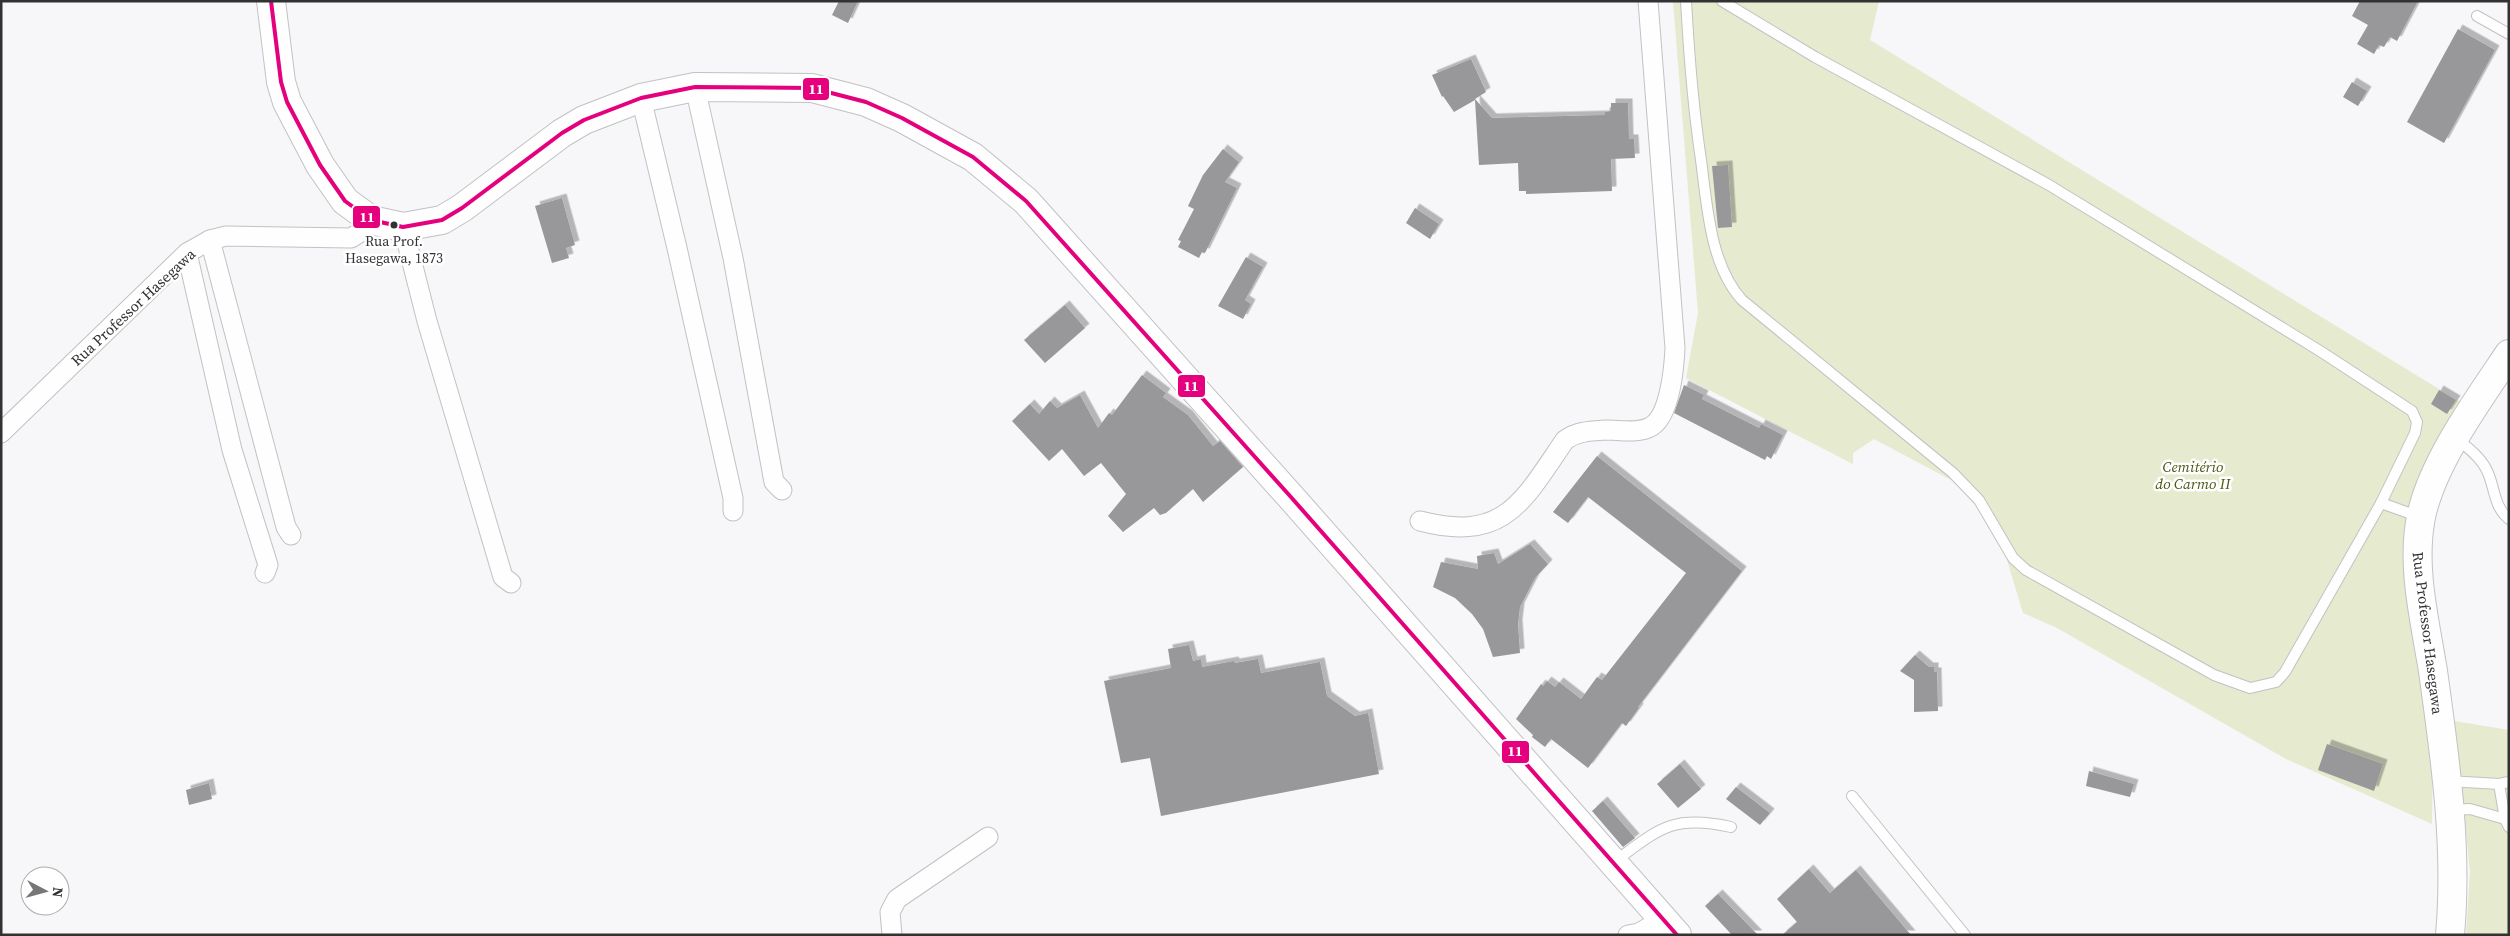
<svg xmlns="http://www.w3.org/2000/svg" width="2510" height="936" font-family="'Source Serif 4',serif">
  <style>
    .green { fill: #e6eacf }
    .building { fill: #989799; filter: url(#shadow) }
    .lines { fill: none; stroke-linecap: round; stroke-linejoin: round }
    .lane-casing { stroke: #c2c1c3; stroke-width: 12 }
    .street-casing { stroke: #c2c1c3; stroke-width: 21 }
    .secondary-casing { stroke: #c2c1c3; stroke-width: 30 }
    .lane { stroke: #fefefe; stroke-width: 10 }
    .street { stroke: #fefefe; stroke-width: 19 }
    .secondary { stroke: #fefefe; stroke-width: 28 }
    .bus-1-casing { stroke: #fff; stroke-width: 8 }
    .bus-1 { stroke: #e5007d; stroke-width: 4 }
    .bus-dot { fill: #323133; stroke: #fff; stroke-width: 2 }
    .labels { text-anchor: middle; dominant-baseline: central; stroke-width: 5; stroke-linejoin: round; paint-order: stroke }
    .bus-label { font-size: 14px; fill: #323133; stroke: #fff }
    .street-label { font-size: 15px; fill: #323133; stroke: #fff }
    .park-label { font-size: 15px; font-style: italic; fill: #4f5613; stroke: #fff }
    .line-badge { stroke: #fff; stroke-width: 2 }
    .badge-label { font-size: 14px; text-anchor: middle; font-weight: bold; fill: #fff }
  </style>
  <defs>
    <filter id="shadow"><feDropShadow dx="4.5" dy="-4.5" stdDeviation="0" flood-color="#0004"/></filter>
  </defs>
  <rect width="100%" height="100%" fill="#f7f6f9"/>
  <!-- green -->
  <g class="green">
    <polygon points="1673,1 1879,1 1870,40 2465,405 2422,495 2433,752 2432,824 2286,759 2057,628 2023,613 1992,510 1983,497 1874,439 1853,453 1853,464 1686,378 1698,313"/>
    <polygon points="2454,721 2509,730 2509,935 2466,935 2470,871"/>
  </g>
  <!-- building -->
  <g class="building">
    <polygon points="839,1 858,1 848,23 832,15"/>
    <polygon points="2360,1 2418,1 2397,41 2390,37 2384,47 2379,45 2374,54 2357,44 2368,25 2352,16"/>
    <polygon points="2458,29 2495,50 2444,143 2407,122"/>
    <polygon points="1471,59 1486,92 1475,99 1492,118 1605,115 1605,112 1611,111 1611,103 1628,103 1629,139 1634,139 1635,158 1611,159 1612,191 1526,194 1526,191 1519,191 1518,163 1479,165 1475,100 1454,112 1443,96 1442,97 1432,75"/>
    <polygon points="2352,82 2367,91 2358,106 2343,97"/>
    <polygon points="1223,149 1239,162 1225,182 1237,188 1205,253 1202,252 1199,258 1178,247 1181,241 1178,240 1194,209 1188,206 1203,175"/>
    <polygon points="1728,165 1732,227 1718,228 1712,166"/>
    <polygon points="562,198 575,245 566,248 569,258 552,263 535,206"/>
    <polygon points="1415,208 1439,224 1430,239 1406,223"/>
    <polygon points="1246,257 1263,267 1245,300 1251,304 1243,319 1218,306"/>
    <polygon points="1065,305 1085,328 1045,363 1024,340"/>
    <polygon points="1142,375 1166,393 1163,397 1188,415 1213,446 1220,441 1243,467 1203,502 1193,489 1166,513 1160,515 1154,508 1123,532 1108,516 1126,494 1101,463 1084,476 1062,449 1049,461 1012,421 1030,404 1039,414 1050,401 1057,408 1080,395 1098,428 1109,413 1112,415"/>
    <polygon points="1684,385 1704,395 1702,399 1759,428 1761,424 1783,435 1771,459 1767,456 1765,460 1674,413"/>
    <polygon points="2439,390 2456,400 2447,414 2431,404"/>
    <polygon points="1597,456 1742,571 1638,707 1639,708 1626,726 1622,723 1588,768 1551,739 1545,747 1532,737 1533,735 1516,719 1541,684 1543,686 1547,681 1555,687 1559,682 1581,699 1597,677 1602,680 1686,573 1588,497 1568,523 1553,512"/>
    <polygon points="1530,544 1548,564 1535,578 1520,607 1518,624 1520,653 1493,657 1483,629 1472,614 1455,598 1433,587 1441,562 1478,569 1477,556 1494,553 1498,564"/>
    <polygon points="1189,645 1193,661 1201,659 1202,667 1234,661 1235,663 1258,659 1261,673 1320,662 1327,696 1355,716 1368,713 1379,774 1161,816 1150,758 1121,763 1104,681 1171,668 1168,649"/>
    <polygon points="1915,655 1929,667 1934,667 1934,672 1937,672 1938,711 1914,712 1914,680 1900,671"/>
    <polygon points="2327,744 2383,764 2374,791 2318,770"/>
    <polygon points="1680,764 1701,789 1678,808 1657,784"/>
    <polygon points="2089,771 2134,784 2130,797 2086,786"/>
    <polygon points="209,783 212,799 189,805 186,790"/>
    <polygon points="1736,787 1770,813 1760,825 1726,799"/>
    <polygon points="1603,801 1635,838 1623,847 1592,811"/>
    <polygon points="1809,869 1830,893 1856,870 1911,935 1782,935 1797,922 1777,899"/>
    <polygon points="1718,894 1758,935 1732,935 1705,906"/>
  </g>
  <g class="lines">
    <defs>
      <g id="lane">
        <path d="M1686,1C1689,55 1693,107 1701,160C1707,205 1710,265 1742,300L1953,473L1979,500L2013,558L2026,570L2214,675L2250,688L2276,682L2285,672L2381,503L2420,517"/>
        <polyline points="1722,1 1815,57 2049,185 2320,351 2412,411 2417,422 2415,433 2381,503"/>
        <polyline points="2477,16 2509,34"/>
        <path d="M2456,438C2468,448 2482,458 2488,473C2495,489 2494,507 2509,519"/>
        <polyline points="2448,781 2499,784 2509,782"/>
        <polyline points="2499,784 2505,819 2509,827"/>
        <polyline points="1852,796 1965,935"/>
        <polyline points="2451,810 2470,809 2505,819"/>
        <path d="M1614,862C1659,829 1672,814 1731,827"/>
      </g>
      <g id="street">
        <polyline points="695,87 733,258 774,482 782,490"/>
        <polyline points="641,98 677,248 733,498 733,511"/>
        <polyline points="403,227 427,321 503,577 511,583"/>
        <polyline points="210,240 286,527 291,535"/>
        <polyline points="187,253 232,450 268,565 265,573"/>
        <polyline points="1,433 187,253 210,240 226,236 351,238 359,233 371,220"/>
        <path d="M1420,521C1505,543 1523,501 1565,440C1578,431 1591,431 1606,430C1620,430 1640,434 1652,426C1670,414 1674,368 1675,348L1648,1"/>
        <polyline points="892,935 890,912 897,899 988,837"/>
        <polyline points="1628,935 1639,933 1663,919"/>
      </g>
      <g id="secondary">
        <polyline points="271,1 281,82 287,102 320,165 345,201 371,220 403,227 442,220 462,208 562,133 584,120 641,98 695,87 812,88 866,102 902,118 973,157 1026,201 1290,496 1677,935"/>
        <path d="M2450,935C2458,846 2445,758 2433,671C2425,621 2411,567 2421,517C2432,463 2478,400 2509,354"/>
      </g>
    </defs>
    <!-- lane casing -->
    <use href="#lane" class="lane-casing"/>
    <!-- street casing -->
    <use href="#street" class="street-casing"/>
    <!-- secondary casing -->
    <use href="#secondary" class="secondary-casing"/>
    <!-- lane -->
    <use href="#lane" class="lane"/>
    <!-- street -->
    <use href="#street" class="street"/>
    <!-- secondary -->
    <use href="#secondary" class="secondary"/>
    <defs>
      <polyline id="bus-1" points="271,1 281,82 287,102 320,165 345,201 371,220 403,227 442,220 462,208 562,133 584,120 641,98 695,87 812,88 866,102 902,118 973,157 1026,201 1290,496 1677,935"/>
    </defs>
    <!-- bus-1 casing -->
    <use href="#bus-1" class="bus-1-casing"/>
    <!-- bus-1 -->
    <use href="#bus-1" class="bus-1"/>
  </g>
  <!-- markers -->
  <circle class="bus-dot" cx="394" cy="225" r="4.5"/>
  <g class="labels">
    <!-- bus labels -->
    <g class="bus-label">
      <text x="394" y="241">Rua Prof.<tspan x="394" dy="17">Hasegawa, 1873</tspan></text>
    </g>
    <!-- street labels -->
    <g class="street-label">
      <text transform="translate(133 307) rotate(-43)">Rua Professor Hasegawa</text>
      <text transform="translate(2428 633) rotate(83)">Rua Professor Hasegawa</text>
    </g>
    <!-- park labels -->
    <g class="park-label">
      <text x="2193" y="466">Cemitério<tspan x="2193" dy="17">do Carmo II</tspan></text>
    </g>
  </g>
  <g class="line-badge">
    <rect x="802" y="77" width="28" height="24" rx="5" fill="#e5007d"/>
    <rect x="352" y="205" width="29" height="24" rx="5" fill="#e5007d"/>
    <rect x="1177" y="374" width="29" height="24" rx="5" fill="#e5007d"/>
    <rect x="1501" y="740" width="29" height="24" rx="5" fill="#e5007d"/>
  </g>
  <g class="badge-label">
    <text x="816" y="94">11</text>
    <text x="367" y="222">11</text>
    <text x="1191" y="391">11</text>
    <text x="1515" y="756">11</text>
  </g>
  <!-- border -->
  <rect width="2510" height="936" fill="none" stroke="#323133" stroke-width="5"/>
  <!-- north arrow -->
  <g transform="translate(45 891) rotate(96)"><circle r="24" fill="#ffffff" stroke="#adadad"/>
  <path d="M0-4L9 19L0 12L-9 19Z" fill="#777678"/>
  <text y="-8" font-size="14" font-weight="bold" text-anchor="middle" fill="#323133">N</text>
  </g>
</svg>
